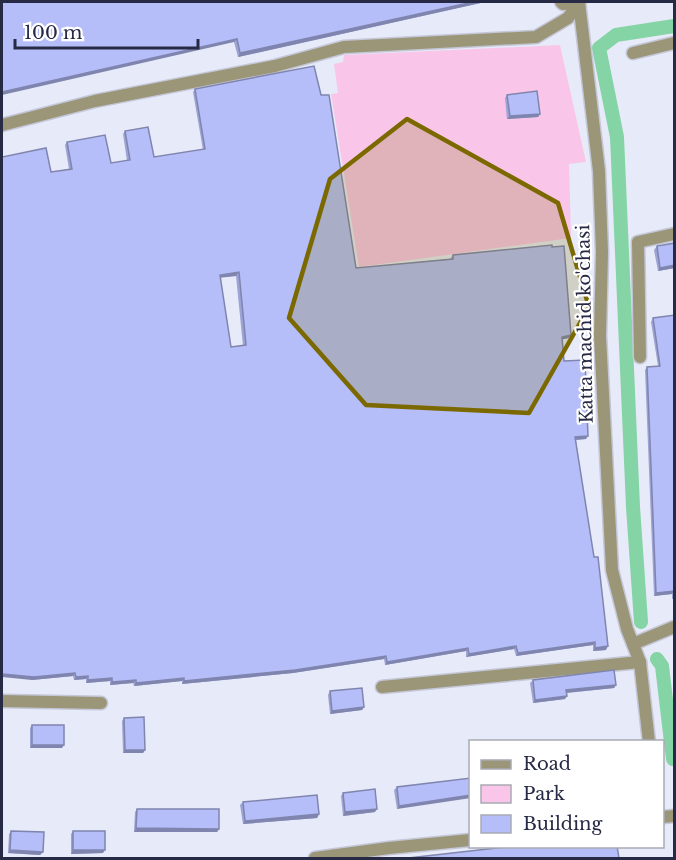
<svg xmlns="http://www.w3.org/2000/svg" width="676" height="860" font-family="'Libre Baskerville',serif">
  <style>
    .green { fill: #f9c6ea }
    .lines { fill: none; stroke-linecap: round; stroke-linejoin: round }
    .canal { stroke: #84d4a5; stroke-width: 14 }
    .minor-casing { stroke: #c4c7d8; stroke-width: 15 }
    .minor { stroke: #9c9678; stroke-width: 12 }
    .wall { fill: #9ca3d5; fill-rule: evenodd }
    .shaded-wall { fill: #7f85ae }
    .building { fill: #b5bef8; stroke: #7f85ae; stroke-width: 1.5; fill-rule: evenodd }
    .marked { fill: #7b6900; fill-opacity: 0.2; stroke: #7b6900; stroke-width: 4.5; stroke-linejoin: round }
    .labels { text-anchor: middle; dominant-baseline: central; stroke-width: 4.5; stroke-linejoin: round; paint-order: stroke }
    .street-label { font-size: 18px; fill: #272a44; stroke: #fff }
  </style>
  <rect width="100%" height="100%" fill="#e7eaf8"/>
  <!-- green -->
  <polygon class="green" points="560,45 586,162 569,164 571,238 359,267 331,94 338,93 334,64 343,62 344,55"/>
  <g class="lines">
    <!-- canal -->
    <g class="canal">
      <polyline points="641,622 633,507 617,137 599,48 616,35 674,26"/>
      <polyline points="657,659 662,666 673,759"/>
    </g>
    <defs>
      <g id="minor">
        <polyline points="561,2 563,4 579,2"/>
        <polyline points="579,2 599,171 602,252 600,336 612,570 627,629 640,662 649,742"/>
        <polyline points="633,53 674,43"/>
        <polyline points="2,125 95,101 275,66 344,47 536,37 568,18 579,2"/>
        <polyline points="640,357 638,242 674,234"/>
        <polyline points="633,644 674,627"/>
        <polyline points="382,687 640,662"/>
        <polyline points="2,701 101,703"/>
        <polyline points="662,817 674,816"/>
        <polyline points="315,858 389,848 470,840"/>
      </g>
    </defs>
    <!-- minor casing -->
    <use href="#minor" class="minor-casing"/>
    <!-- minor -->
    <use href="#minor" class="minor"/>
  </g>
  <!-- wall -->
  <g class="wall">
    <polygon points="2,2 485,2 238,57 234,42"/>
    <path d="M195,89L356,268L450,259L453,255L569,338L562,339L564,361L586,439L576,440L606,650L593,651V645L516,656L514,649L466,657V651L385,665L384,659L293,673L182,684V681L134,686L133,683L110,685V681L86,683V679L74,680L73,676L32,680L51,172L69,169L65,145L67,142L111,163L127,161L123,134L125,131L154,157L203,150L193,92ZM236,276L243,346L231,347L220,277Z"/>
    <polygon points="507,95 540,114 538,117 507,119 505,98"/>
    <polygon points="657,246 675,268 658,271 654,250"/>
    <polygon points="675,315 675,599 672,599 672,594 654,596 645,370 647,367 658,366 651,322 653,318"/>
    <polygon points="533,680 616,685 614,688 567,693 565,699 533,703 530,683"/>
    <polygon points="330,691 364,707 362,710 330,714 328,695"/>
    <polygon points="124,718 145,750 143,753 123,753 122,721"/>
    <polygon points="32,725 62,748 30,748 30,728"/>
    <polygon points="471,778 397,809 394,790 397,787"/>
    <polygon points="343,793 375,812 343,816 341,796"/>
    <polygon points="243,802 319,814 317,818 243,824 240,805"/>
    <polygon points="137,809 219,829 217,832 134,832 135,812"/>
    <polygon points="11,831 43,852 40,855 8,853 9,834"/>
    <polygon points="73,831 103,853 71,854 71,834"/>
  </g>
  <!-- shaded-wall -->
  <g class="shaded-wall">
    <polygon points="473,2 485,2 238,57 240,53"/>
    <polygon points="237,39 234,42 2,95 2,92"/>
    <polygon points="540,114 538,117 507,119 510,116"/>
    <polygon points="675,265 675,268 658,271 660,268"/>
    <polygon points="239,272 236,276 218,278 220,275"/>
    <polygon points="571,335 569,338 560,340 562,337"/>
    <polygon points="588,436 586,439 573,440 575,437"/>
    <polygon points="674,591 672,594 654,596 656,593"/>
    <polygon points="595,642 593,645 516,656 518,653"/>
    <polygon points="516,646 514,649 466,657 469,654"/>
    <polygon points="608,646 606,650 593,651 595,648"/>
    <polygon points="468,648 466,651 385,665 387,662"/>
    <polygon points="386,656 384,659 293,673 182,684 184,681"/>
    <polygon points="75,673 73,676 32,680 2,677 2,674"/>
    <polygon points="88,676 86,679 74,680 76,677"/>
    <polygon points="112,678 110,681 86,683 88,680"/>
    <polygon points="184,678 182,681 134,686 136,683"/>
    <polygon points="136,680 133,683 110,685 112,682"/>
    <polygon points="616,685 614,688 564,693 566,690"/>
    <polygon points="567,696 565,699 533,703 535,700"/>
    <polygon points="364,707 362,710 330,714 332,711"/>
    <polygon points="32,745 64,745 62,748 30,748"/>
    <polygon points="125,750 145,750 143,753 123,753"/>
    <polygon points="471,795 471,798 397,809 399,806"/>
    <polygon points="377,809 375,812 343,816 345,812"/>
    <polygon points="319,814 317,818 243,824 245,821"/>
    <polygon points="136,828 219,829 217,832 134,832"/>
    <polygon points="10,850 43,852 40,855 8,853"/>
    <polygon points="73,850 105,850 103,853 71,854"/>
  </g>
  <!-- building -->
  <g class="building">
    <polygon points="2,2 473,2 240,53 237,39 2,92"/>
    <path d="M314,66L321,95H329L356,268L453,259V255L552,245V247L564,246L571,335L562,337L564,361L585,360L588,436L575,437L594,557H598L608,646L595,648V642L518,653L516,646L469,654L468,648L387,662L386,656L295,670L184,681V678L136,683V680L112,682V678L88,680V676L76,677L75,673L34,677L2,674V157L46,148L51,172L72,169L67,142L105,135L111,163L130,160L125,131L148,127L154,157L205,149L195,89ZM239,272L246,345L231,347L220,275Z"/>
    <polygon points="537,91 540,114 510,116 507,95"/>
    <polygon points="675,243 675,265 660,268 657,246"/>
    <polygon points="675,315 675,596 674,596 674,591 656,593 647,367 660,366 653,318"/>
    <polygon points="614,670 616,685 566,690 567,696 535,700 533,680"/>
    <polygon points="362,688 364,707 332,711 330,691"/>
    <polygon points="144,717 145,750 125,750 124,718"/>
    <rect x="32" y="725" width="32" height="20"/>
    <polygon points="471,778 471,795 399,806 397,787"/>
    <polygon points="375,789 377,809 345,812 343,793"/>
    <polygon points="317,795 319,814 245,821 243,802"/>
    <polygon points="137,809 219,809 219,829 136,828"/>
    <polygon points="11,831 44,832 43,852 10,850"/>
    <rect x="73" y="831" width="32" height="19"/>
    <polygon points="514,846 617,846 619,858 408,858"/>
  </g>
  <!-- marked area -->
  <path class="marked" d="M407,119L558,203L589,307L529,413L366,405L289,318L330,179Z"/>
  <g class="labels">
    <!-- street labels -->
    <g class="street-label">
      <text transform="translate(585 324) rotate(-91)">Katta machid ko'chasi</text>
    </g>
  </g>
  <!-- border -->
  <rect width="676" height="860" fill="none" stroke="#272a44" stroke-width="6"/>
  <!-- legend -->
  <rect x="469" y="740" width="195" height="108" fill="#ffffff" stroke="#a9aab4" stroke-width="1.5"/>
  <rect x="481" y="760" width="30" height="9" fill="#9c9678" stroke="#a9aab4" stroke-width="1.5"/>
  <text x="523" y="770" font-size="18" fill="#272a44">Road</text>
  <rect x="481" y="785" width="30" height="18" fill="#f9c6ea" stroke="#a9aab4" stroke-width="1.5"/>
  <text x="523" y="800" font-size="18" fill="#272a44">Park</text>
  <rect x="481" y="815" width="30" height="18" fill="#b5bef8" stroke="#a9aab4" stroke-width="1.5"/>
  <text x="523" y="830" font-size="18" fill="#272a44">Building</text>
  <!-- scale -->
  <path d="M15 39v9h183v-9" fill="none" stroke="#272a44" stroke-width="3"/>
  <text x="24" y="39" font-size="18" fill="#272a44" stroke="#ffffff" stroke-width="4.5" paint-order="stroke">100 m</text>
</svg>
